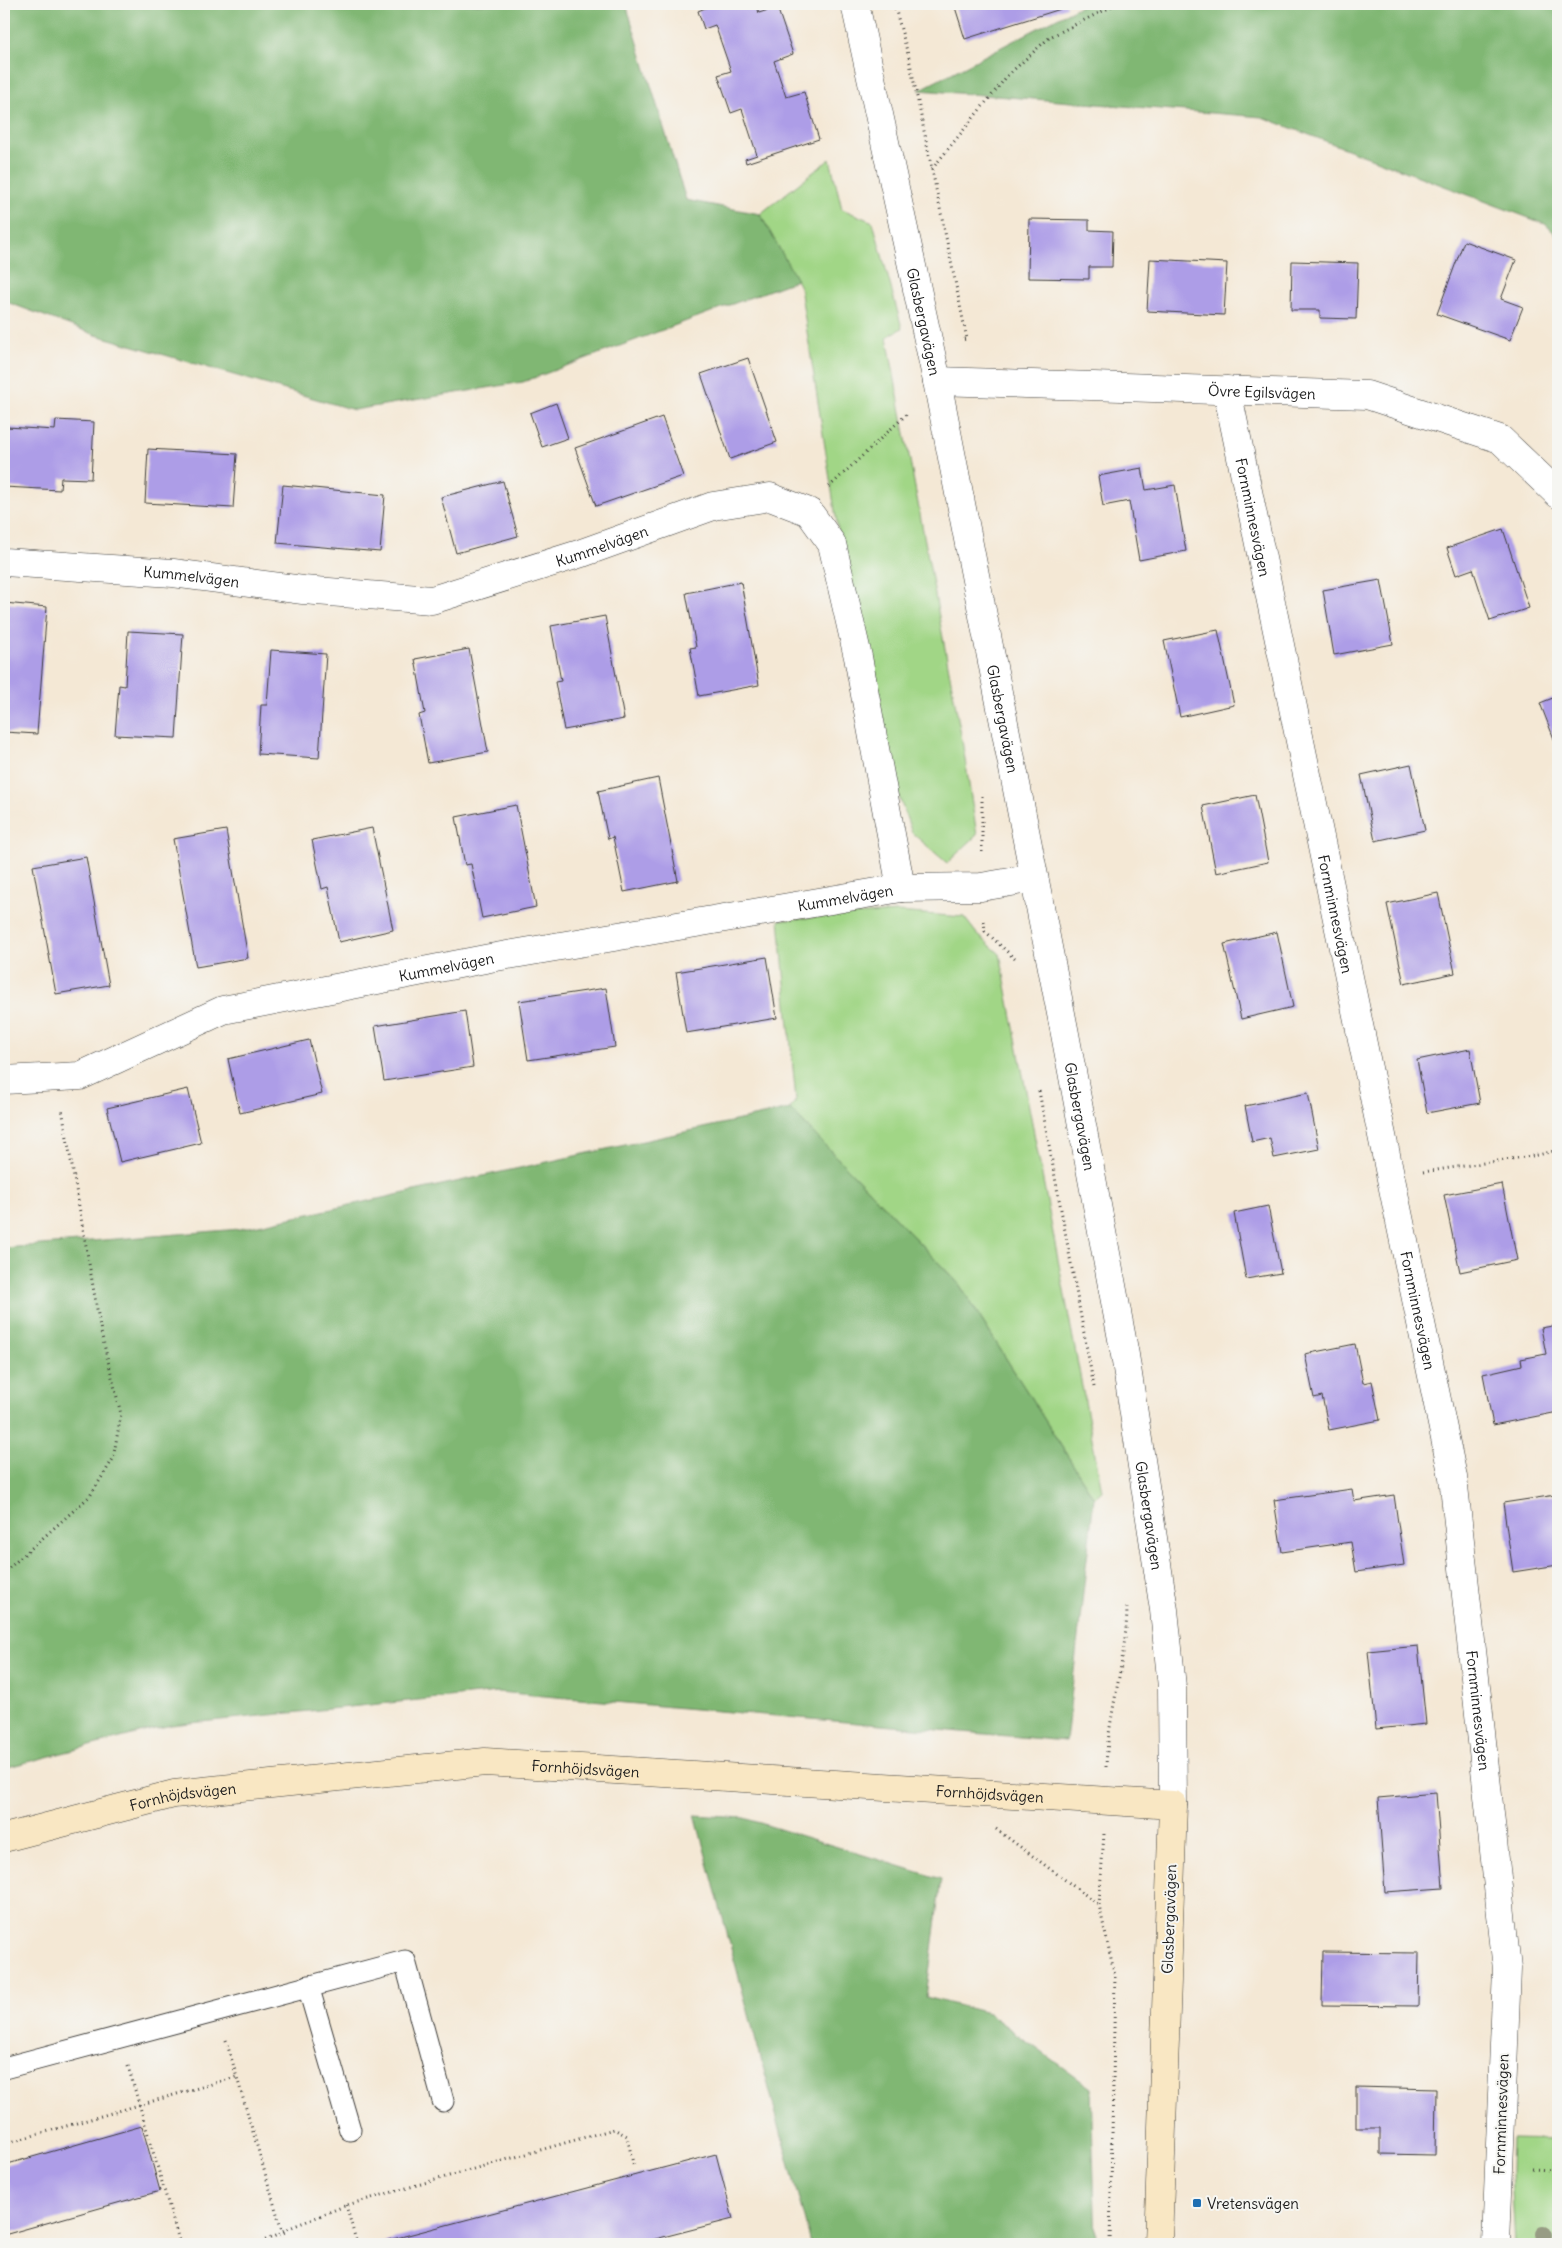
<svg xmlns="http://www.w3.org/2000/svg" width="1562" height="2248" font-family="Delius,sans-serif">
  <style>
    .green { fill: #a1d686; stroke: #5e7951 }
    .forest { fill: #80b773; stroke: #4e6a48 }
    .building { fill: #ad9de7 }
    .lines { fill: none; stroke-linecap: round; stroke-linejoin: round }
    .lane-casing { stroke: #3c3b38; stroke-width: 23 }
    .street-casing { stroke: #3c3b38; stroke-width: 29 }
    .secondary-casing { stroke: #3c3b38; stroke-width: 29 }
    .path { stroke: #3c3b38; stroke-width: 3; stroke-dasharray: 1 4; stroke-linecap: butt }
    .lane { stroke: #fff; stroke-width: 21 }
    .street { stroke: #fff; stroke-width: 28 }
    .secondary { stroke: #f9e7c3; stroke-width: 28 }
    .tree { fill: #979c84 }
    .poi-dot { fill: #1f6fb2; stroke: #f6f6f2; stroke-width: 2 }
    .labels { text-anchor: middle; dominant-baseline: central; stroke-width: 4; stroke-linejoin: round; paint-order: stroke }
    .street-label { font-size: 15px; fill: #1c1c1c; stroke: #f6f6f2 }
    .poi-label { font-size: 15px; fill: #1c1c1c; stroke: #f6f6f2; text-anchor: start }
  </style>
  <rect width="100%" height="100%" fill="#f6f6f2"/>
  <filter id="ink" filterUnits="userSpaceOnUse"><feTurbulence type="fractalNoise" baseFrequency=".02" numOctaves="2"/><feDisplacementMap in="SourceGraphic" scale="10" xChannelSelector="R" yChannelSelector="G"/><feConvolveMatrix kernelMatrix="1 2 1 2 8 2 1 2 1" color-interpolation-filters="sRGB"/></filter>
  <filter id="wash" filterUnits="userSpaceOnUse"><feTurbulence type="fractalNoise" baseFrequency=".0096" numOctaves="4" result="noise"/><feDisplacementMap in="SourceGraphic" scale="20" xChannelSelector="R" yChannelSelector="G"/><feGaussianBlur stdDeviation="1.12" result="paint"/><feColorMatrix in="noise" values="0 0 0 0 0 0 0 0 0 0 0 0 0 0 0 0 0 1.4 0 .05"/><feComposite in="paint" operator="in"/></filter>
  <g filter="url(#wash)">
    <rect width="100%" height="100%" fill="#f4e8d5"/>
    <!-- green -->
    <g class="green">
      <polygon points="830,159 842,209 873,222 902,328 887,337 962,740 977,835 947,863 912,833 894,783 878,786 800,287 760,214"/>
      <polygon points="897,912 964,917 977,934 1000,954 1102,1491 1094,1498 959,1284 790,1109 796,1100 779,920"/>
      <polygon points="1512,2139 1558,2140 1558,2244 1515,2244 1511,2172"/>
    </g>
    <!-- forest -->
    <g class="forest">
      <polygon points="4,4 626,4 686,200 760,214 797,280 523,382 354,410 96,335 4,301"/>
      <polygon points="1084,4 1558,4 1558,236 1545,224 1262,117 919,90"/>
      <polygon points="790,1109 959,1284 1094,1498 1066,1741 498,1692 171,1725 4,1768 4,1248 240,1229"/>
      <polygon points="695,1815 744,1818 941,1879 926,1997 988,2013 1091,2088 1096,2244 811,2244"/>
    </g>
    <g id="blocks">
      <!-- building -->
      <g class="building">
        <polygon points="709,4 756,4 759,13 777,7 793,54 774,61 786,97 804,92 819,139 746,163 745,159 757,155 742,109 731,113 718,75 731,71 715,25 704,29 698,11 710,6"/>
        <polygon points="954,4 1066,4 1067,7 965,39"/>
        <polygon points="1029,219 1089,220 1089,230 1113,231 1112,267 1089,267 1089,279 1028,278"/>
        <polygon points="1464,241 1516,260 1501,299 1523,307 1510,340 1437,314"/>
        <polygon points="1150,259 1227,263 1224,315 1147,311"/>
        <polygon points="1292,261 1358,263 1356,319 1320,318 1320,310 1291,310"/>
        <polygon points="748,358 777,442 730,459 701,374"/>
        <polygon points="556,403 568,438 542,447 530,413"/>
        <polygon points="662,417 683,476 596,506 575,448"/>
        <polygon points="56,420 94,422 91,479 61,478 60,490 4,487 7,427 55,430"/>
        <polygon points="148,449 237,454 233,508 145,503"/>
        <polygon points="1142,468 1146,490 1175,485 1186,551 1139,560 1129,501 1103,506 1098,476"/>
        <polygon points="503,481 518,536 456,553 441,497"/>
        <polygon points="283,485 385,495 380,552 277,543"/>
        <polygon points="1503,529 1529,608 1490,621 1473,569 1456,575 1447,548"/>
        <polygon points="1381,580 1393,644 1334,655 1323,590"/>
        <polygon points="741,582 759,685 699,696 690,648 696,647 686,593"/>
        <polygon points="4,603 47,607 37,734 4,732"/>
        <polygon points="605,616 624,719 564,730 555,682 561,681 551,626"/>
        <polygon points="1218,630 1234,705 1180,717 1164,641"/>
        <polygon points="128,631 183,634 176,738 115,735 119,685 125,686"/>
        <polygon points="469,649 488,752 428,763 419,715 425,713 415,659"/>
        <polygon points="271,650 326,654 319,758 258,754 261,705 267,705"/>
        <polygon points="1558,696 1558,749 1540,703"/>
        <polygon points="1411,764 1425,830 1375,841 1361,775"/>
        <polygon points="658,778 678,881 624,892 613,837 608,839 598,791"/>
        <polygon points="1255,795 1268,862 1216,873 1203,806"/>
        <polygon points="516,805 536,907 482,918 471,864 465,865 456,817"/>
        <polygon points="372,828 393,930 339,942 328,887 322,889 312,840"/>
        <polygon points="226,830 248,958 196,967 173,839"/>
        <polygon points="86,857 109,985 56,994 33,866"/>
        <polygon points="1438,893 1455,973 1404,984 1387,904"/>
        <polygon points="1277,932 1293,1007 1241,1019 1224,944"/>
        <polygon points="767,957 777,1018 686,1033 676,972"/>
        <polygon points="606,988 615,1047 528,1060 519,1001"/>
        <polygon points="465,1011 473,1067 384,1081 375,1026"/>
        <polygon points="309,1040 322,1094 240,1113 228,1059"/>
        <polygon points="1470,1049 1480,1103 1427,1113 1417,1060"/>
        <polygon points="188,1089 201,1143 120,1162 107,1108"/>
        <polygon points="1308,1093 1319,1149 1274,1158 1270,1138 1252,1142 1245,1106"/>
        <polygon points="1502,1184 1517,1260 1460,1272 1444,1195"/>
        <polygon points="1268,1206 1281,1273 1246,1279 1234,1213"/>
        <polygon points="1558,1325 1558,1412 1493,1425 1483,1374 1522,1365 1521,1359 1546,1354 1541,1328"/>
        <polygon points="1355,1344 1363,1383 1372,1381 1380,1420 1329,1430 1322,1396 1314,1398 1305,1354"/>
        <polygon points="1352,1489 1354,1501 1394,1495 1404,1565 1356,1572 1351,1542 1282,1552 1274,1500"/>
        <polygon points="1556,1495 1558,1565 1513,1572 1503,1503"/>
        <polygon points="1418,1646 1426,1724 1376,1729 1368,1651"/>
        <polygon points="1436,1793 1443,1888 1385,1892 1378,1798"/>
        <polygon points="1323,1952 1419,1953 1418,2006 1322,2005"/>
        <polygon points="1356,2087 1436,2089 1435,2155 1380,2154 1380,2128 1356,2128"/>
        <polygon points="142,2126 160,2191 4,2235 4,2165"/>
        <polygon points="716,2154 733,2219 636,2244 374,2244"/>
      </g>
    </g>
  </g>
  <g filter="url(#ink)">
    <use href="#blocks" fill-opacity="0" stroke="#3c3b38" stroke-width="1"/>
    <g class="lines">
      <defs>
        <g id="lane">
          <polyline points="308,1986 350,2130"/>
          <polyline points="4,2068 405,1961 443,2101"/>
        </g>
        <g id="street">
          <path id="s1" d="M855,4L937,381L1065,1034L1125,1355L1164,1610L1172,1687L1173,1805"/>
          <path id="s2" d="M937,381L1367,395L1500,439L1558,494"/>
          <path id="s3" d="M1227,390L1453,1477L1507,1969L1496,2244"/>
          <path id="s4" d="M4,562L173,573L303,590L432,600L582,553L713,506L770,497L809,512L832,544L858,657L901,888"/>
          <path id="s5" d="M4,1080L80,1076L223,1010L490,958L901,888L981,887L1034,878"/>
        </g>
        <g id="secondary">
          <path id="s6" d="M4,1838L174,1794L485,1762L1173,1805L1158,2244"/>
        </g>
      </defs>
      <!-- lane casing -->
      <use href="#lane" class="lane-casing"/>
      <!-- street casing -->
      <use href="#street" class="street-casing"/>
      <!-- secondary casing -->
      <use href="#secondary" class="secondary-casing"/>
      <!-- path -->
      <g class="path">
        <polyline points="894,4 909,58 967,339 961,340"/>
        <polyline points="932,169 1008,75 1050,37 1117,4"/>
        <polyline points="829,487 908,413"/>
        <polyline points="982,852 982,796"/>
        <polyline points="984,921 985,931 1015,959"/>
        <polyline points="1039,1091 1094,1387"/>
        <polyline points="1423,1172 1538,1155 1558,1150"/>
        <polyline points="4,1568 9,1568 90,1496 113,1459 121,1414 101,1332 62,1109"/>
        <path d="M1106,1767C1108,1713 1127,1660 1127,1605"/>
        <polyline points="996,1829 1099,1905"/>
        <polyline points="1104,1834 1099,1905 1115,1976 1110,2244"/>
        <polyline points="226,2040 282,2231 347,2205 614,2129 627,2136 634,2168"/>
        <polyline points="128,2066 180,2244"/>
        <polyline points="4,2144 236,2077"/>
        <polyline points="1532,2169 1554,2170 1558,2177"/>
        <polyline points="346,2205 357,2244"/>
        <polyline points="256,2244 285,2232"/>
      </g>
      <!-- lane -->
      <use href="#lane" class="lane"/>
      <!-- street -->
      <use href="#street" class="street"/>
      <!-- secondary -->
      <use href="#secondary" class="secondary"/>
    </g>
    <!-- trees -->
    <circle class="tree" cx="1543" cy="2234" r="8"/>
  </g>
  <!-- markers -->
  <rect class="poi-dot" x="1192" y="2198" width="10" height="10" rx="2.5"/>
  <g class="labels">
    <!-- street labels -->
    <g class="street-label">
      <text stroke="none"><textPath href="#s1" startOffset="325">Glasbergavägen</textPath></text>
      <text stroke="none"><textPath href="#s2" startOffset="325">Övre Egilsvägen</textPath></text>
      <text stroke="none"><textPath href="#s3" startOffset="130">Fornminnesvägen</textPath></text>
      <text stroke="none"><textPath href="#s4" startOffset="608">Kummelvägen</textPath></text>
      <text stroke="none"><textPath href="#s4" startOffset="188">Kummelvägen</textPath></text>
      <text stroke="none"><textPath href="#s1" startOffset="730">Glasbergavägen</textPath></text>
      <text stroke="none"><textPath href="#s5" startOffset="866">Kummelvägen</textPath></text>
      <text stroke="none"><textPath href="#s3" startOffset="535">Fornminnesvägen</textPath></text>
      <text stroke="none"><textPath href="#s5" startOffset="461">Kummelvägen</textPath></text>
      <text stroke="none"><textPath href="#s1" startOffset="1135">Glasbergavägen</textPath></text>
      <text stroke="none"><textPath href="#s3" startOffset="940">Fornminnesvägen</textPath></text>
      <text stroke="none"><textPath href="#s1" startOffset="1540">Glasbergavägen</textPath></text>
      <text stroke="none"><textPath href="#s3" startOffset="1345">Fornminnesvägen</textPath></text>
      <text stroke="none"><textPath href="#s6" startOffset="589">Fornhöjdsvägen</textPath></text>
      <text stroke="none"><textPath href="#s6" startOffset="994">Fornhöjdsvägen</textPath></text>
      <text stroke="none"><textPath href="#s6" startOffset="184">Fornhöjdsvägen</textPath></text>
      <text transform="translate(1169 1919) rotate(-88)">Glasbergavägen</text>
      <text transform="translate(1501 2114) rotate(-88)">Fornminnesvägen</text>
    </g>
    <!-- poi labels -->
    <g class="poi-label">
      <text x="1207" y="2203">Vretensvägen</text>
    </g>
  </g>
  <!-- margin -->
  <rect width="1562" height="2248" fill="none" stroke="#f6f6f2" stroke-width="20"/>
</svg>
